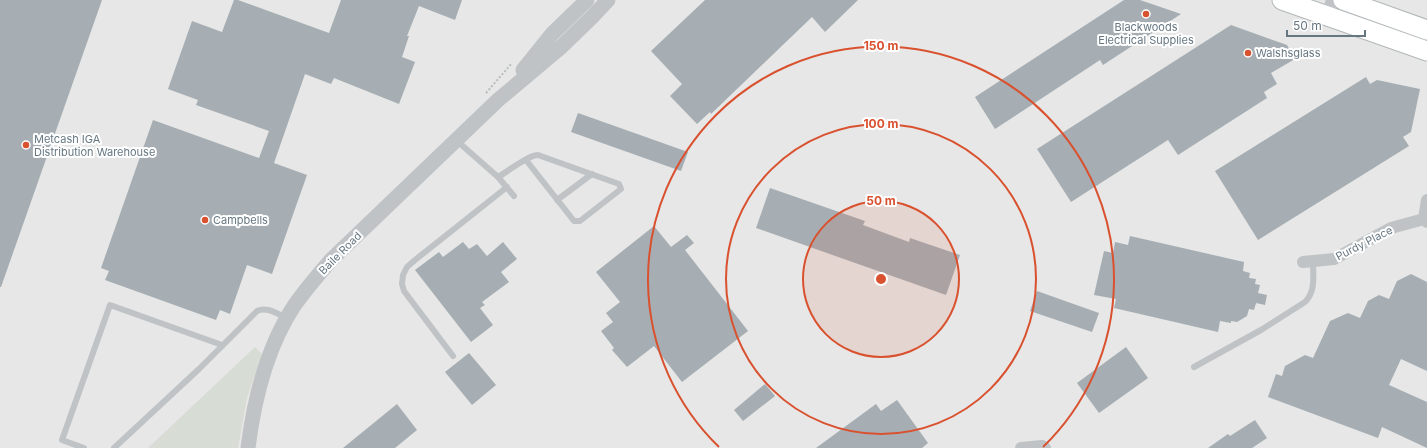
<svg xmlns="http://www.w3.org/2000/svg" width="1427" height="448" font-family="Inter,sans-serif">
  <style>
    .built { fill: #e6e7e6 }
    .green { fill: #d7dcd4 }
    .building { fill: #a6aeb3 }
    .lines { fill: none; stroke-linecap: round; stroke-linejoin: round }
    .primary-casing { stroke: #b2b7ba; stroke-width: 21 }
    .path { stroke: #b9bcbe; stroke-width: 2; stroke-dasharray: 2 2; stroke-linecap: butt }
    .service { stroke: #bfc3c6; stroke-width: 6 }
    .minor { stroke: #bfc3c6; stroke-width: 12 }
    .tertiary { stroke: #bfc3c6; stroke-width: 15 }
    .primary { stroke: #fff; stroke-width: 19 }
    .ring { fill: none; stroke: #d9512f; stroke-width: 2 }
    .poi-dot { fill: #d9512f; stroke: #fff; stroke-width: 1.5 }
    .labels { text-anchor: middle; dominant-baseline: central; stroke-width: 4; stroke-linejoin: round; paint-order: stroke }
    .poi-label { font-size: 11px; fill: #667782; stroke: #fff; text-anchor: start }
    .street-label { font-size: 11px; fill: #667782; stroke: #fff }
    .centre { fill: #d9512f; stroke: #fff; stroke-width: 2 }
    .ring-label { font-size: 12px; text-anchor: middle; font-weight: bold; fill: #d9512f; stroke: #fff; stroke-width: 4; stroke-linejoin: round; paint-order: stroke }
  </style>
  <rect width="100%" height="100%" fill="#f6f6f3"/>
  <!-- built -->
  <rect class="built" x="0" y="0" width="1427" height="448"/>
  <!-- green -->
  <polygon class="green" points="255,347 262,354 247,398 238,448 148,448"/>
  <!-- building -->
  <g class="building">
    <polygon points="0,0 102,0 1,287 0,287"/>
    <polygon points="234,0 238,0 329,33 341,0 462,0 455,20 419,6 407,36 409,36 402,57 415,62 399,104 334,78 331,84 305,74 274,163 307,175 272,274 247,265 230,314 220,310 216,320 105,280 109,271 101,268 153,120 259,158 269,131 196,105 198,100 168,89 192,21 222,32"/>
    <polygon points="705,0 858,0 825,32 812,17 711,114 710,112 697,124 670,96 682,84 651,51"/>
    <polygon points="1124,0 1140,0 1181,14 1103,65 1100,60 995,129 975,97"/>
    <polygon points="1231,25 1287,45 1295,59 1271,73 1277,84 1264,92 1267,98 1178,155 1168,140 1071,202 1037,149"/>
    <polygon points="1366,77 1370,84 1377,80 1420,89 1411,132 1403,137 1409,146 1258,240 1215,171"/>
    <polygon points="578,113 688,152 681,171 571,132"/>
    <polygon points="770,188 865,221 863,225 909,242 910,238 960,255 946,295 756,228"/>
    <polygon points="654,226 671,247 687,235 694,243 685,250 748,331 682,382 654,346 627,367 612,350 614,348 601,331 613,322 606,313 620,302 596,272"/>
    <polygon points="1130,236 1244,262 1243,271 1250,273 1249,278 1256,279 1255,284 1260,285 1258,293 1267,295 1265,305 1256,303 1254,310 1249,309 1247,316 1237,322 1231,321 1231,323 1220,321 1218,332 1114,308 1116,299 1094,295 1104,251 1113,253 1115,242 1128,245"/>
    <polygon points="463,242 469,249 477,244 487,256 503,242 517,259 501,272 509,282 482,302 485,305 480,308 493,325 471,342 415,270 439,252 443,257"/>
    <polygon points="1411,274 1427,282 1427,371 1401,359 1389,385 1427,402 1427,448 1382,427 1378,438 1268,397 1276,374 1282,376 1285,366 1305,355 1313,358 1330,321 1348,313 1360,318 1368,301 1379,295 1389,299 1397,281"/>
    <polygon points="1037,291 1099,313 1092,332 1030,311"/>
    <polygon points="1126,347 1148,378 1099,413 1077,383"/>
    <polygon points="469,353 496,385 472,405 445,372"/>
    <polygon points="765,384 775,396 743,421 734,410"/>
    <polygon points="897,400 928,443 922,448 816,448 876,404 881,411"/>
    <polygon points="397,404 417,430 395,448 343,448"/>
    <polygon points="1255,420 1267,438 1252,448 1208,448 1228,434 1230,436"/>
  </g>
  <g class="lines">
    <defs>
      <g id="primary">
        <polyline points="1282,0 1427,51"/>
        <polyline points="1343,0 1427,30"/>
      </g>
    </defs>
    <!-- primary casing -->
    <use href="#primary" class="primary-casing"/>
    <!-- path -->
    <polyline class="path" points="486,93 512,63"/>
    <!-- service -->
    <g class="service">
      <polyline points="456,140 498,177 514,196"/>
      <path d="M498,177C509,171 526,156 538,155L619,184L621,189L580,221H574L526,160"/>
      <polyline points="557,200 592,174"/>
      <polyline points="453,356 404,291 402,284 403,275 407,267 415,260 507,187"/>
      <path d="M1194,367L1261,330L1305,302C1316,291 1313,276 1313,261"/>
      <polyline points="84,448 62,440 110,305 222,345"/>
      <path d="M114,448L199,369L257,311C267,306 277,314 287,318"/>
    </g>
    <!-- minor -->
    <g class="minor">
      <polyline points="1327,16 1332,0"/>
      <polyline points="1427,200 1424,219 1427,222"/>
      <polyline points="1303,262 1334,259 1391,228 1424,219"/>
      <polyline points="1021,448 1042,446 1045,448"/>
    </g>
    <!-- tertiary -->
    <g class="tertiary">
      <polyline points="523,70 552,34 587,0"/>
      <path d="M248,448C254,400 267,347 294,306C305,290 318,275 331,260L498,100L560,48L592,17L608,0"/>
    </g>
    <!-- primary -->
    <use href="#primary" class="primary"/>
  </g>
  <!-- distance rings -->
  <circle cx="881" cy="279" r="78" fill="#d9512f" fill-opacity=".12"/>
  <g class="ring">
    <circle cx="881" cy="279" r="78"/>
    <circle cx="881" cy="279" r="155"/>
    <path d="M719 447A233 233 0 1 1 1043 447"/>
  </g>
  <!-- markers -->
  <g class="poi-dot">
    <circle cx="1146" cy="14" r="4"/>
    <circle cx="1248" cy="53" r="4"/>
    <circle cx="26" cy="145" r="4"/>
    <circle cx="205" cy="220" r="4"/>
  </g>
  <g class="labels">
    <!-- poi labels -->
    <g class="poi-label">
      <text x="1146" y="27" text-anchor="middle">Blackwoods<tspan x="1146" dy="13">Electrical Supplies</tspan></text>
      <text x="1256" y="53">Walshsglass</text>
      <text x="34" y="139">Metcash IGA<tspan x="34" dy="13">Distribution Warehouse</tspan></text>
      <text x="213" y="220">Campbells</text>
    </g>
    <!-- street labels -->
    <g class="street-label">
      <text transform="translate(1364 243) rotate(-27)">Purdy Place</text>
      <text transform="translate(340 253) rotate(-45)">Baile Road</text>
    </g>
  </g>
  <circle cx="881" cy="279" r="6" class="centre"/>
  <g class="ring-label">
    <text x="881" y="50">150 m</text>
    <text x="881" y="128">100 m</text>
    <text x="881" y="205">50 m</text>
  </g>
  <!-- scale -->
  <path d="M1287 30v6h78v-6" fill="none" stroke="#667782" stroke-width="2"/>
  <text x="1293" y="30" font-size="12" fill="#667782" stroke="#ffffff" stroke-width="3" paint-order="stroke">50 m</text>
</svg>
